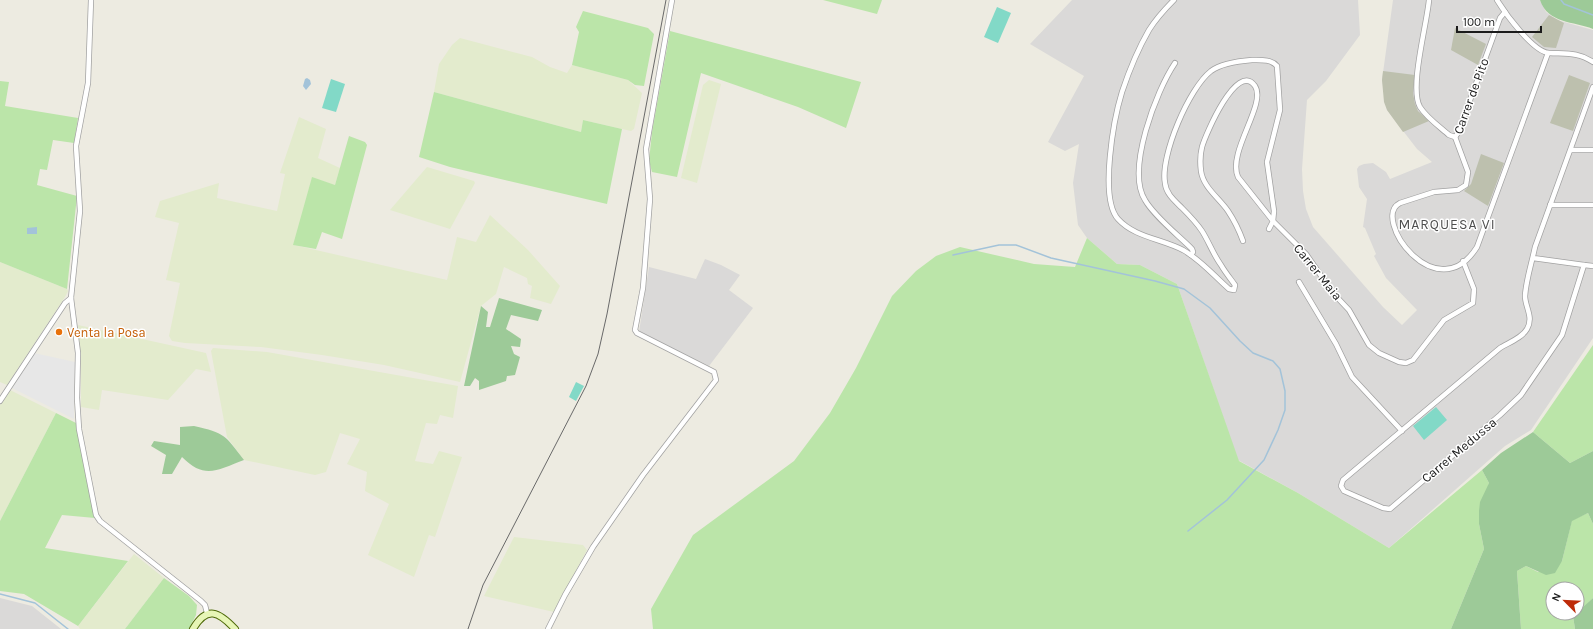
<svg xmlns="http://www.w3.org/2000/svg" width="1593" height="629" font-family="Karla,sans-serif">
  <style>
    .residential { fill: #dad9d8 }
    .construction { fill: #bdc0ae }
    .farmland { fill: #e3ebcd }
    .grass { fill: #bbe5a9 }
    .forest { fill: #9dca98 }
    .pitch { fill: #82d9c7 }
    .parking { fill: #e7e7e7 }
    .water { fill: #a3c3d9 }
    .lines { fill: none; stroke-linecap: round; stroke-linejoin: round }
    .stream { stroke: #a3c3d9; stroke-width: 1.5 }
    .street-casing { stroke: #a2a2a2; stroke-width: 6 }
    .secondary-casing { stroke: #4f6b0a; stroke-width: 8 }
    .street { stroke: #fff; stroke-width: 4.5 }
    .secondary { stroke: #e7f6b6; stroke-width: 6 }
    .tram { stroke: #696969; stroke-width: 1 }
    .food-dot { fill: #e8710a; stroke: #fff; stroke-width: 1.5 }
    .labels { text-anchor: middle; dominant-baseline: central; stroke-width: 3; stroke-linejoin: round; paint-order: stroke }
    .street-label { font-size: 13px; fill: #1b1b1b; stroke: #fff }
    .food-label { font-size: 13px; fill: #c56008; stroke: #fff; text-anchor: start }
    .neighbourhood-label { font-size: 14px; letter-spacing: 1px; fill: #4e4e4e; stroke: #fff }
  </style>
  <rect width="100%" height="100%" fill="#edebe1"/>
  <!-- residential -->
  <g class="residential">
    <polygon points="1072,0 1358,0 1360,35 1326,81 1307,100 1302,169 1303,191 1306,209 1313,227 1383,307 1402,325 1417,310 1386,278 1374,256 1376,254 1365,228 1363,227 1367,199 1359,187 1357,169 1359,166 1364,164 1373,163 1386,172 1390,179 1432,162 1417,149 1387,110 1382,80 1393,0 1540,0 1546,12 1557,20 1593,30 1593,338 1531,430 1505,446 1389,548 1298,493 1238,460 1177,284 1140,265 1117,264 1087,238 1078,225 1073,183 1079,144 1065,151 1048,142 1084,76 1030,44"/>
    <polygon points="705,259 721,265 740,275 729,290 753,308 709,366 639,332 649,267 696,279"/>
    <polygon points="0,598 32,606 61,629 0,629"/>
  </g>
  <!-- construction -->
  <g class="construction">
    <polygon points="1549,15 1564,23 1556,48 1544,47 1532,37"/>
    <polygon points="1455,28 1486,44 1478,65 1451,50"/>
    <polygon points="1383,71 1415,75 1413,93 1415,104 1418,111 1429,121 1403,132 1387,110 1384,102 1382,80"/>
    <polygon points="1569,75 1590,83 1573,131 1550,123"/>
    <polygon points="1481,154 1504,163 1488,206 1464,191 1471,184"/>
  </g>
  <!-- farmland -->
  <g class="farmland">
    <polygon points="460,38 532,57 550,67 567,73 572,65 628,80 642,93 634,129 631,131 583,120 581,132 434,92 439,64 452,45"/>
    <polygon points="709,80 721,84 697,183 681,178 703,85"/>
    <polygon points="299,117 326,129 318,158 340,168 335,185 312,178 294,245 447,280 457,237 476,242 490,215 528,250 560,286 551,304 530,298 532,286 528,284 527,278 504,267 496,294 481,306 460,382 384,365 322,355 261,347 185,343 172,341 169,336 180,283 166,280 179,223 155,217 160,201 219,183 217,198 277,211 285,174 280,173"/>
    <polygon points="427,167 474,181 475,183 450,229 390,210"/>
    <polygon points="0,262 67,289 68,291 65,297 7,385 0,382"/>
    <polygon points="78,325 206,353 211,372 196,369 168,400 102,390 99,410 81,407 81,362"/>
    <polygon points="213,348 267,352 458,386 453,418 440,415 437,424 426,423 415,461 433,464 439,451 462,457 435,537 429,535 414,577 368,555 389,504 365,491 367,472 347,464 360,439 340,433 326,472 315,475 244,460 227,437 211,351"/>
    <polygon points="10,390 56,413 0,521 0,405"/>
    <polygon points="514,537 583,545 587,550 554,612 484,596"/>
    <polygon points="134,554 164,578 125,629 80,629 78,626"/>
  </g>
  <!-- grass -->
  <g class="grass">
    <polygon points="823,0 882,0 877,14"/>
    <polygon points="583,11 648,28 654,34 644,86 635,85 628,80 572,65 579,32 576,27"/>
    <polygon points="670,31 861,82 846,128 798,107 701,73 677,177 652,172 649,161 652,132"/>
    <polygon points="0,81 9,82 5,106 78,118 74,143 53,140 47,170 40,169 37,185 77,196 67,289 0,262"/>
    <polygon points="434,92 581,132 583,120 622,129 607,204 450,167 419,157"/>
    <polygon points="349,136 365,142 367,145 342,239 322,232 316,249 293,245 312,177 335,185"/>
    <polygon points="1087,238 1117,264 1140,265 1177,284 1239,461 1298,493 1389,548 1482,470 1489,483 1479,524 1484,549 1451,629 653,629 651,609 693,535 794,461 830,413 856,368 892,296 916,271 936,256 960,247 1034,264 1075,267"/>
    <polygon points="1593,345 1593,451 1570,463 1533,432"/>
    <polygon points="56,413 76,423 95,518 62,515 45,548 128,561 78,626 24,594 0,591 0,521"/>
    <polygon points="1588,513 1593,524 1593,598 1577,613 1577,589 1553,589 1553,613 1577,613 1573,616 1575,629 1521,629 1517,571 1526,566 1538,572 1562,561 1572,520"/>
    <polygon points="164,578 189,596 197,605 196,615 189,629 125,629"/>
  </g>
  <!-- forest -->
  <g class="forest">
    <path d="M1540,0H1593V29C1574,21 1548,24 1540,0Z"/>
    <polygon points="499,298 542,310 538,321 511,315 506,329 521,339 520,347 511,346 514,354 520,357 515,375 507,376 506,381 479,390 479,381 475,378 470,386 464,386 481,306 488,312 486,327 490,327"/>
    <path d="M194,426C225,433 225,435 244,460C217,470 205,480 182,457L172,474H162L166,455L151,446L154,441L180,445V427Z"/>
    <polygon points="1533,432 1570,463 1593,451 1593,524 1588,513 1572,521 1562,561 1555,573 1546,575 1526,566 1517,571 1521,629 1451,629 1484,549 1479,524 1479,511 1480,502 1489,483 1482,470 1501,453"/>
    <polygon points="1593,598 1593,629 1575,629 1573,616"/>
  </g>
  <!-- pitch -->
  <g class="pitch">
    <polygon points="997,7 1011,13 998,43 984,37"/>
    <polygon points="331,79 345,84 336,112 322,108"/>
    <polygon points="576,382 584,386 576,401 569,397"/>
    <polygon points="1436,407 1447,420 1424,440 1413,426"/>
  </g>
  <!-- parking -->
  <polygon class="parking" points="34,353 75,362 74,419 12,388"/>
  <!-- water -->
  <g class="water">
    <polygon points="307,78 310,80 311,84 306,90 303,86 305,79"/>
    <polygon points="37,227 37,234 27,234 27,228"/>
  </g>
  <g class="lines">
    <!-- stream -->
    <g class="stream">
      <polyline points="1561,0 1564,4 1593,15"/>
      <polyline points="953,255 999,245 1016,245 1051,258 1155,281 1184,289 1210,308 1240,341 1253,353 1273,361 1280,369 1285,391 1285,410 1278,430 1264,460 1227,500 1188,531"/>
      <polyline points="0,594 35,603 68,629"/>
    </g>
    <defs>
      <g id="street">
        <polyline points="91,0 88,83 76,146 80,211 71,298 78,353 77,398 79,429 96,515 100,521 201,601 205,605 207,613"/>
        <path d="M1174,0C1165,9 1156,19 1149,30C1138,49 1129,71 1122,92C1114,118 1099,198 1118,219C1134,237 1162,239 1183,250C1201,260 1214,276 1229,289L1234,290L1235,285C1230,278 1225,272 1221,265C1213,254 1209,242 1202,231C1196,222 1189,215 1182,208C1175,201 1166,194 1165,183C1160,156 1189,88 1211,71C1222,63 1239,61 1252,60C1260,60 1271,59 1277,66L1280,110L1267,162L1274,211L1273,221L1306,254L1333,293L1349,310L1369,345L1379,353L1399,362L1406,363L1413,360L1444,320L1473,303L1474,289L1463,261"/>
        <path d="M1429,0C1427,24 1409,88 1420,107C1427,118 1440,127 1449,135L1455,137"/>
        <path d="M1497,0C1505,13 1533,52 1549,53C1566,54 1578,52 1593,62"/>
        <path d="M1175,63C1156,91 1126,170 1145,200C1154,216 1178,235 1192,249L1193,252L1191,255"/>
        <path d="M1455,137L1468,172L1466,185L1458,190L1434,192L1400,203C1370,218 1437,311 1477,247L1548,53"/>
        <polyline points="1455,137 1458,133 1500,18 1505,12"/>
        <polyline points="1571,150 1593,150"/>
        <polyline points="1550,205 1593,205"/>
        <path d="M1243,241C1239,230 1234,220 1228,211C1219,198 1203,187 1201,171C1200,163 1200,155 1202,147C1205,136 1237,60 1255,86C1267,104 1227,152 1238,177L1273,221L1269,229"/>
        <path d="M1533,258L1584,265L1562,335L1521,395L1500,415L1390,509L1383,508L1344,491L1341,486L1343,480L1500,348C1508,343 1522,338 1527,329C1534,317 1525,307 1525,296C1526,280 1532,262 1535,247L1593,87"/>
        <polyline points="1584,265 1593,266"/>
        <polyline points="1299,282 1336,344 1352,377 1402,431"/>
        <polyline points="0,401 65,303 71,298"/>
        <polyline points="548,629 565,595 593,547 643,475 716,380 714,372 637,333 635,330 643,288 650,199 646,149 672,0"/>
      </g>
      <path id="secondary" d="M193,629C207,605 219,612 235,629"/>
    </defs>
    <!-- street casing -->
    <use href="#street" class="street-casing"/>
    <!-- secondary casing -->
    <use href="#secondary" class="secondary-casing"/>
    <!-- street -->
    <use href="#street" class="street"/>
    <!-- secondary -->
    <use href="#secondary" class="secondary"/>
    <!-- tram -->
    <polyline class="tram" points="468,629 483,585 586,386 598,354 607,314 666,0"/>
  </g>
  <!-- markers -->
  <circle class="food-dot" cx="59" cy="332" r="4"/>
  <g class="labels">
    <!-- street labels -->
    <g class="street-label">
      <text transform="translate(1471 96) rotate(-70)">Carrer de Pito</text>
      <text transform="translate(1318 272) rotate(51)">Carrer Maia</text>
      <text transform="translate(1459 450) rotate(-40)">Carrer Medussa</text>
    </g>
    <!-- food labels -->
    <g class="food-label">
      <text x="67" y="332">Venta la Posa</text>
    </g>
    <!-- neighbourhood labels -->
    <g class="neighbourhood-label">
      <text x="1447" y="224">MARQUESA VI</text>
    </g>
  </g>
  <!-- north arrow -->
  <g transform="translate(1565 601) rotate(294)"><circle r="19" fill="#ffffff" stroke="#a4a4a4"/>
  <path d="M0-3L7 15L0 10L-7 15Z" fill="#be2b09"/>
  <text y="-6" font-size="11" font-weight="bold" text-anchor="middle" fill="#1b1b1b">N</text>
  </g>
  <!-- scale -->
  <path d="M1457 26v6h84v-6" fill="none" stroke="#1b1b1b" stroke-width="2"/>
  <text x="1463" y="26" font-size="12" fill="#1b1b1b" stroke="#ffffff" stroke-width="3" paint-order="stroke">100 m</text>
</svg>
